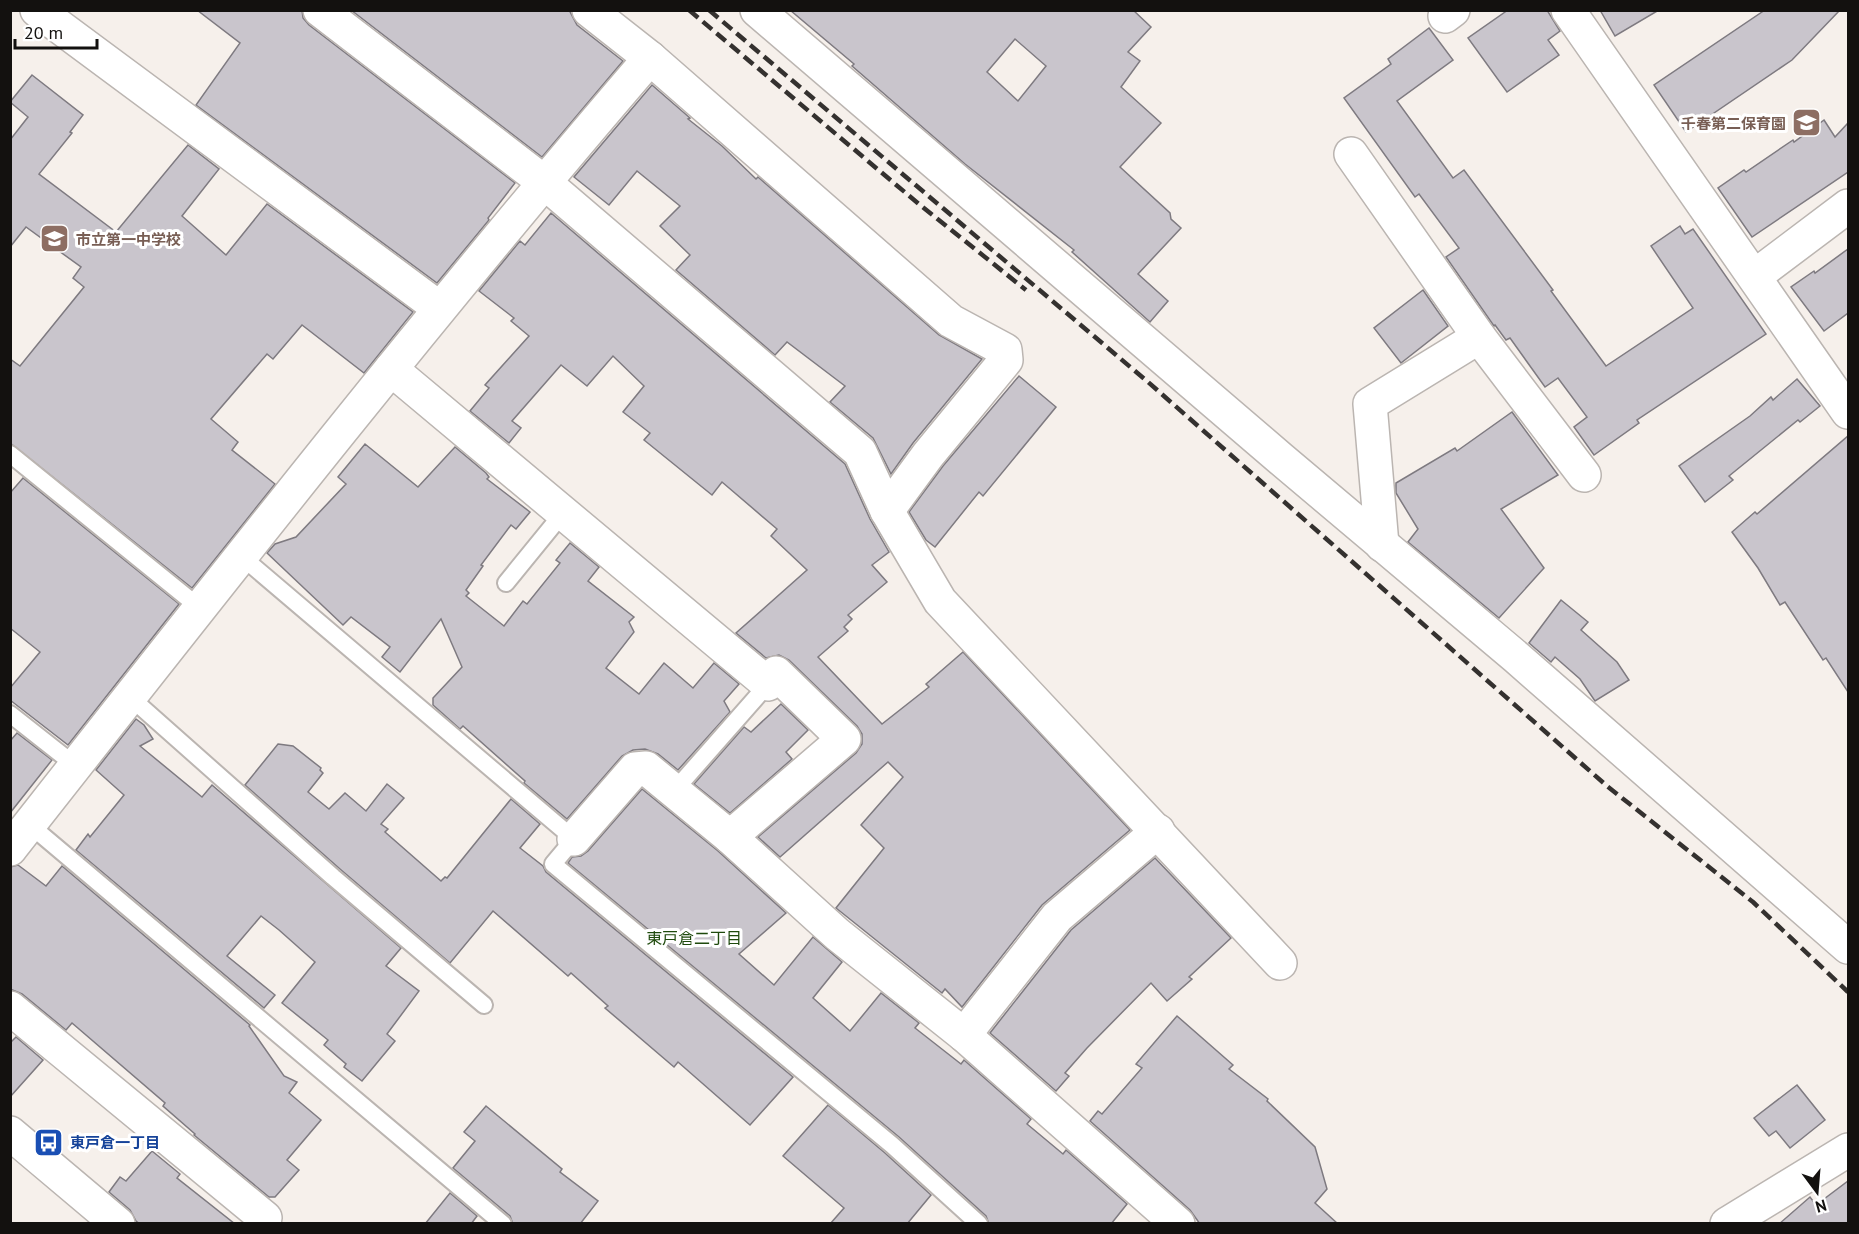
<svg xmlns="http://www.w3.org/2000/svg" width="1859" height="1234" font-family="'PT Sans','Noto Sans JP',sans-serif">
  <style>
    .building { fill: #c9c5cc; stroke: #7e7a80; stroke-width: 1.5; fill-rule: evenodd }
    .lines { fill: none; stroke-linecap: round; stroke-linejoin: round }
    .service-casing { stroke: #bbb5b1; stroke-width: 20 }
    .minor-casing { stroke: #bbb5b1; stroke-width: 36 }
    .tertiary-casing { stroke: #bbb5b1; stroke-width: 36 }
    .service { stroke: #fff; stroke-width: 16 }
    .minor { stroke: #fff; stroke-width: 33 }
    .tertiary { stroke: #fff; stroke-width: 33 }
    .rail { stroke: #34312f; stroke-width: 4.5; stroke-dasharray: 12 6; stroke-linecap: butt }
    .labels { text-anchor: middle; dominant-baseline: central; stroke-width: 6; stroke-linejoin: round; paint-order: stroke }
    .education-label { font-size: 15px; font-weight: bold; fill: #785e54; stroke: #fff; text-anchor: end }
    .transit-label { font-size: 15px; font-weight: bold; fill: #164399; stroke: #fff; text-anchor: start }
    .neighbourhood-label { font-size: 16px; fill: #1f4a0d; stroke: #fff }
  </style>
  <rect width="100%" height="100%" fill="#f6f0eb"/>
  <!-- building -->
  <g class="building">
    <polygon points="197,10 302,10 303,18 309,25 515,183 488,218 489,220 437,283 196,105 240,43"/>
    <polygon points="351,10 569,10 577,25 623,61 542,157"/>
    <path d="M790,10H1133L1151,27L1128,52L1140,61L1121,87L1161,123L1120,167L1170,213L1171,219L1181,228L1138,274L1168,301L1150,322L1072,252L1074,250L965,164L852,66L854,64ZM1015,39L1046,66L1018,101L987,72Z"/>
    <polygon points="1508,10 1547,10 1560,31 1548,40 1559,55 1507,92 1468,38"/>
    <polygon points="1600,10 1659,10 1615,36"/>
    <polygon points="1765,10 1840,10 1792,60 1686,132 1654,85"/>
    <polygon points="1429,28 1453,60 1397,101 1453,178 1464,170 1553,290 1551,291 1606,366 1693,308 1651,246 1680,226 1685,234 1693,229 1766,334 1637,420 1639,423 1594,455 1574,427 1587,417 1558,378 1545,387 1510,338 1506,340 1495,325 1494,326 1446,257 1459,248 1419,194 1415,197 1344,98 1391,64 1388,59"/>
    <polygon points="32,75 83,115 70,132 72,133 39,174 116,232 188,145 219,169 182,216 226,255 267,204 413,312 364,373 302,325 273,359 267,354 211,419 238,442 232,450 275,484 192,588 10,443 10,359 20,366 84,287 73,278 81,267 26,227 10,247 10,140 28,117 10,102"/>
    <polygon points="652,85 690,118 688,119 722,146 756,179 758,177 939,335 982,359 913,443 891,474 873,438 830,402 845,386 787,342 775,355 676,270 690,255 660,226 680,206 637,171 609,205 574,177"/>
    <polygon points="1824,120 1835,137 1848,123 1848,172 1752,237 1718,188 1744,170 1746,172 1793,140 1794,142"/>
    <polygon points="551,213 845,464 870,519 889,552 872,565 887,582 848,615 852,619 844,627 848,631 818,657 882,724 929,687 926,684 963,652 1130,830 1042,905 962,1007 945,989 942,993 836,908 884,848 861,825 903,777 888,762 780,857 758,837 856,753 862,744 862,734 857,726 789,660 779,655 766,658 736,633 807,570 771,536 777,529 722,482 712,495 644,440 650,433 623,412 644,386 613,356 587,386 561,365 512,421 521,428 509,443 470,411 489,388 485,385 529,336 511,321 514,318 479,291 520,241 525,245"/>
    <polygon points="1848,249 1848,313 1824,331 1791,287 1814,271 1815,273"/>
    <polygon points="1423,290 1448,326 1401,363 1374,328"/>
    <polygon points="1019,376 1056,407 983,496 979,492 935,547 926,540 909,512 943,466"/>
    <polygon points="1797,379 1820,406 1800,422 1798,420 1729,476 1733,480 1705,502 1679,466 1750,416 1771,397 1773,400"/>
    <polygon points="1512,412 1558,475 1501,509 1544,568 1499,618 1408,542 1418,529 1396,493 1396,483 1455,448 1457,451"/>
    <polygon points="1848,436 1848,692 1826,658 1823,660 1785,602 1780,605 1758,568 1732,532 1755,512 1757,514"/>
    <polygon points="365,444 418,487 455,447 486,473 489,477 487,479 530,512 516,529 511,525 481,565 483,566 466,590 469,593 466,596 504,626 523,601 527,604 560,563 556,560 570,543 599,567 588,581 634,617 629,622 634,632 606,668 639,694 664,663 693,688 714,663 739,684 724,701 730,712 678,770 658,754 645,749 633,750 622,756 567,819 524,783 525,781 463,726 460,729 433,705 433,698 462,667 441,619 400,672 382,657 390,647 351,617 343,625 267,553 275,544 296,537 346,484 338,477"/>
    <polygon points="23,478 179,604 68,745 10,700 10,688 40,652 10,628 10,493"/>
    <polygon points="1561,600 1588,622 1581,630 1617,662 1629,680 1595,701 1580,679 1555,657 1551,662 1529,643"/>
    <polygon points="781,704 808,730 786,752 792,759 730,813 694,784 744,727 751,732"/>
    <polygon points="136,719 144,725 153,739 140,746 202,797 212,785 401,948 386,966 419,991 387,1034 395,1041 362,1081 344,1067 346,1064 324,1045 328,1040 282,1003 315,962 279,930 261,916 227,956 275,995 264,1008 76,850 88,834 90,837 124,795 96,770"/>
    <polygon points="17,733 52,760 10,813 10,741"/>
    <polygon points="278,744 293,746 321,768 320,770 323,773 308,792 329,809 345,793 366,811 387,784 404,798 381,824 388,829 385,832 441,881 445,877 447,878 511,799 540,824 520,848 543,866 546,872 793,1077 750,1125 678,1062 674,1067 605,1008 608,1006 571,973 568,976 493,911 450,963 340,869 245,785"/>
    <polygon points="642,789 718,851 786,913 739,954 774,985 813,937 842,962 813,998 850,1031 881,993 919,1023 915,1028 961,1064 964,1060 1031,1119 1027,1124 1063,1154 1066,1150 1127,1204 1111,1224 989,1224 986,1216 899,1137 568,863 572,857 581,856 588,851"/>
    <polygon points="1155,858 1231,938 1189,977 1192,979 1167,1001 1151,983 1087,1048 1065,1073 1069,1076 1056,1091 990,1033 1071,930"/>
    <polygon points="18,865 46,886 62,866 250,1025 249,1026 284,1076 297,1082 289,1093 321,1120 287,1160 299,1170 275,1197 269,1197 194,1135 195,1134 163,1106 165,1103 72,1023 66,1030 22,994 10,989 10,867"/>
    <polygon points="1177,1016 1233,1065 1229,1069 1268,1099 1267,1101 1315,1147 1327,1189 1315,1203 1338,1224 1200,1224 1190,1210 1090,1121 1098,1111 1102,1114 1142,1068 1136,1064"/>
    <polygon points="16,1037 43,1060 10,1097 10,1043"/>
    <polygon points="1797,1085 1825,1120 1790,1148 1776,1131 1769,1136 1754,1118"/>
    <polygon points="828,1105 885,1153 931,1195 907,1224 830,1224 844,1208 783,1156"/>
    <polygon points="486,1106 562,1169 560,1172 598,1201 580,1224 513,1224 510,1216 453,1168 475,1141 464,1132"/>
    <polygon points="152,1151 180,1174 177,1178 235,1224 140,1224 136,1221 130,1210 109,1192 120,1177 126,1181"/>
    <polygon points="1848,1181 1848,1224 1779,1224 1810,1197 1816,1205"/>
    <polygon points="450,1193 477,1216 471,1224 425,1224"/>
  </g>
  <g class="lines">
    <defs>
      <g id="service">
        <polyline points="10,454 200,608"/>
        <polyline points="241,556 574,839 553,864 892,1145 979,1224"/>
        <polyline points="506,583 563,513"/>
        <polyline points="130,697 333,877 484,1005"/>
        <polyline points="10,714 76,766"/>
        <polyline points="674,791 768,684"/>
        <polyline points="30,825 503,1224"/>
      </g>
      <g id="minor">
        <polyline points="37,10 439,308"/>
        <polyline points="320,10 544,182 860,452 887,511 940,601 1280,963"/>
        <polyline points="589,10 650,58 951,321 1005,350 1006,360 928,455 887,511"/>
        <polyline points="757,10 1281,459 1516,657 1848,947"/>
        <polyline points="1568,10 1848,412"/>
        <polyline points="1445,16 1453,10"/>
        <polyline points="1351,154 1479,337 1584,475"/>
        <polyline points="1755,276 1848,206"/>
        <polyline points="391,369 768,684 776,673 844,739 730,837"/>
        <polyline points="1382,545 1370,404 1479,337"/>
        <polyline points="574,839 635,769 646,768 730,837 837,934 964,1035 1178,1224"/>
        <path d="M10,849C220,582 429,315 650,58"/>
        <polyline points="10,1008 265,1218 261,1224"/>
        <polyline points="964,1035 1057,917 1158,831"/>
      </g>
      <g id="tertiary">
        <polyline points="10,1133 118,1224"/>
        <polyline points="1727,1224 1848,1150"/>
      </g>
    </defs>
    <!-- service casing -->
    <use href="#service" class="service-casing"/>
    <!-- minor casing -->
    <use href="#minor" class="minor-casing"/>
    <!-- tertiary casing -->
    <use href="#tertiary" class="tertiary-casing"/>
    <!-- service -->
    <use href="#service" class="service"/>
    <!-- minor -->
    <use href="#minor" class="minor"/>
    <!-- tertiary -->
    <use href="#tertiary" class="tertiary"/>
    <!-- rail -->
    <g class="rail">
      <polyline points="689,10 920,205 1026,290"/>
      <polyline points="709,10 1148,382 1607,786 1753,902 1848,992"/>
    </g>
  </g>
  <!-- icons -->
  <defs>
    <symbol id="school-square" viewBox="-11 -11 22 22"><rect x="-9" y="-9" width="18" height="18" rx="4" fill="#8d6e63" stroke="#fff"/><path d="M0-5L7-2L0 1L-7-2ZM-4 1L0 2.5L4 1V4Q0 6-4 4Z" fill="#fff"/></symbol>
    <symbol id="bus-square" viewBox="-11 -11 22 22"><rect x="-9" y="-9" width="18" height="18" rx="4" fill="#1a4fb4" stroke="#fff"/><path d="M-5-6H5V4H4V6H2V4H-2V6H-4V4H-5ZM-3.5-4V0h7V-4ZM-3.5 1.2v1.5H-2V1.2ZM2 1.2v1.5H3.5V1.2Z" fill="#fff"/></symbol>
  </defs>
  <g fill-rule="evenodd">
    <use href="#school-square" x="1790" y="106" width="33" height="33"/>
    <use href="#school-square" x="38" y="222" width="33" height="33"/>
    <use href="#bus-square" x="32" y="1126" width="33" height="33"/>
  </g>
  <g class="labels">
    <!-- education labels -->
    <g class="education-label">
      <text x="1786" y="123">千春第二保育園</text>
      <text x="76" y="239" text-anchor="start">市立第一中学校</text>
    </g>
    <!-- transit labels -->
    <g class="transit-label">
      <text x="70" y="1142">東戸倉一丁目</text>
    </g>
    <!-- neighbourhood labels -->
    <g class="neighbourhood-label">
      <text x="694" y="938">東戸倉二丁目</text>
    </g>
  </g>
  <!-- border -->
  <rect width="1859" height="1234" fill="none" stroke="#13110f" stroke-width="24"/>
  <!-- north arrow -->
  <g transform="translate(1817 1192) rotate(164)" stroke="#ffffff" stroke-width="4.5" paint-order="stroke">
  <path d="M0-4.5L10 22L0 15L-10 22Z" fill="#13110f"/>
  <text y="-9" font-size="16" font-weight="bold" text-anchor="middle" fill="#13110f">N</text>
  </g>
  <!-- scale -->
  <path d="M15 39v9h82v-9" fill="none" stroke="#13110f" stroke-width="3"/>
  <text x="24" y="39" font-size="18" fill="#13110f" stroke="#ffffff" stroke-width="4.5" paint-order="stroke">20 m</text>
</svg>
